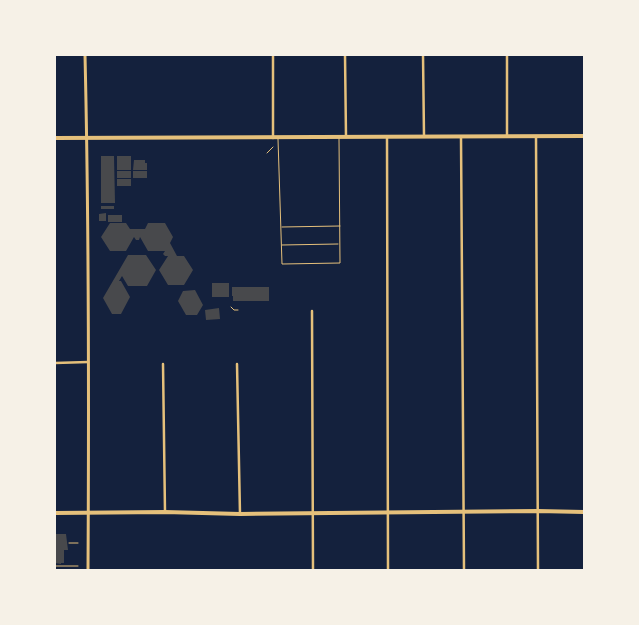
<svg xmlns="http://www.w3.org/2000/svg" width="639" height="625" font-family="'Alegreya Sans',sans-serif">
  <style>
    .building { fill: #48494c }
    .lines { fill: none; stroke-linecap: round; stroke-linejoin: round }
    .path { stroke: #e5c07b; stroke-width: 1 }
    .service { stroke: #e5c07b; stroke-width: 1 }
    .minor { stroke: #e5c07b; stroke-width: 2.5 }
    .tertiary { stroke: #e5c07b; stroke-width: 3 }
    .secondary { stroke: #e5c07b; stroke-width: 4 }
  </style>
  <rect width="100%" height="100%" fill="#14213d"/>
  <!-- building -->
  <g class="building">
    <polygon points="101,156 114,156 115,203 101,203"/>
    <rect x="117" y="156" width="14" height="14"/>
    <polygon points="134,160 145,160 145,163 147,163 147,170 133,170"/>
    <rect x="117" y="171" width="14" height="7"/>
    <rect x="133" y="171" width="14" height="7"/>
    <rect x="117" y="179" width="14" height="7"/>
    <rect x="101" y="206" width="13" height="3"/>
    <polygon points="106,213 106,221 99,221 99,214"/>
    <rect x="108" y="215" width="14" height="7"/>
    <polygon points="110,223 126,223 130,229 145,229 148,223 165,223 173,237 170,243 177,256 184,256 193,270 184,285 168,285 159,270 168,256 165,256 163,254 165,251 148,251 140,237 139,240 136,240 134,237 126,251 110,251 101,237"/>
    <polygon points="128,255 146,255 156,270 147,286 128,286 122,276 119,281 121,281 130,297 121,314 112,314 103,298"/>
    <rect x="212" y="283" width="17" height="14"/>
    <polygon points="232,287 269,287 269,301 233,301 233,296 232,296"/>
    <polygon points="195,290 203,305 197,315 186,315 178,301 183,291"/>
    <polygon points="219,308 220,319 206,320 205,310"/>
    <polygon points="55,534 66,534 68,550 64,550 64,563 61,563 61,564 55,563"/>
  </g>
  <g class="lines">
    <!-- path -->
    <g class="path">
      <polyline points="267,153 273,147"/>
      <polyline points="231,307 234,310 238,310"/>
      <polyline points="69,543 78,543"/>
      <polyline points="55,566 78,566"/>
    </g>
    <!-- service -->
    <g class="service">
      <polyline points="278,139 282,264 340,263 339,137"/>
      <polyline points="282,227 340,226"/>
      <polyline points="282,245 338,244"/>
    </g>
    <!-- minor -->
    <g class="minor">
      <polyline points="273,55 273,138"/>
      <polyline points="345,55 346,137"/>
      <polyline points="423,55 424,136"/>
      <polyline points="507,55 507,136"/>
      <polyline points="387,137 388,570"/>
      <polyline points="461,137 464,570"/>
      <polyline points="536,137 538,570"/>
      <polyline points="312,311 313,570"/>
      <polyline points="55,363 88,362"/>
      <polyline points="163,364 165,512"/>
      <polyline points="237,364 240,514"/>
    </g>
    <!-- tertiary -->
    <path class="tertiary" d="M85,55C89,227 89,398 88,570"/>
    <!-- secondary -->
    <g class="secondary">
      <polyline points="55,138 584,136"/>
      <polyline points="55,513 165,512 240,514 538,511 584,512"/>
    </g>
  </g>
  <!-- border -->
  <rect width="639" height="625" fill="none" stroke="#f6f1e7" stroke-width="112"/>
</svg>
